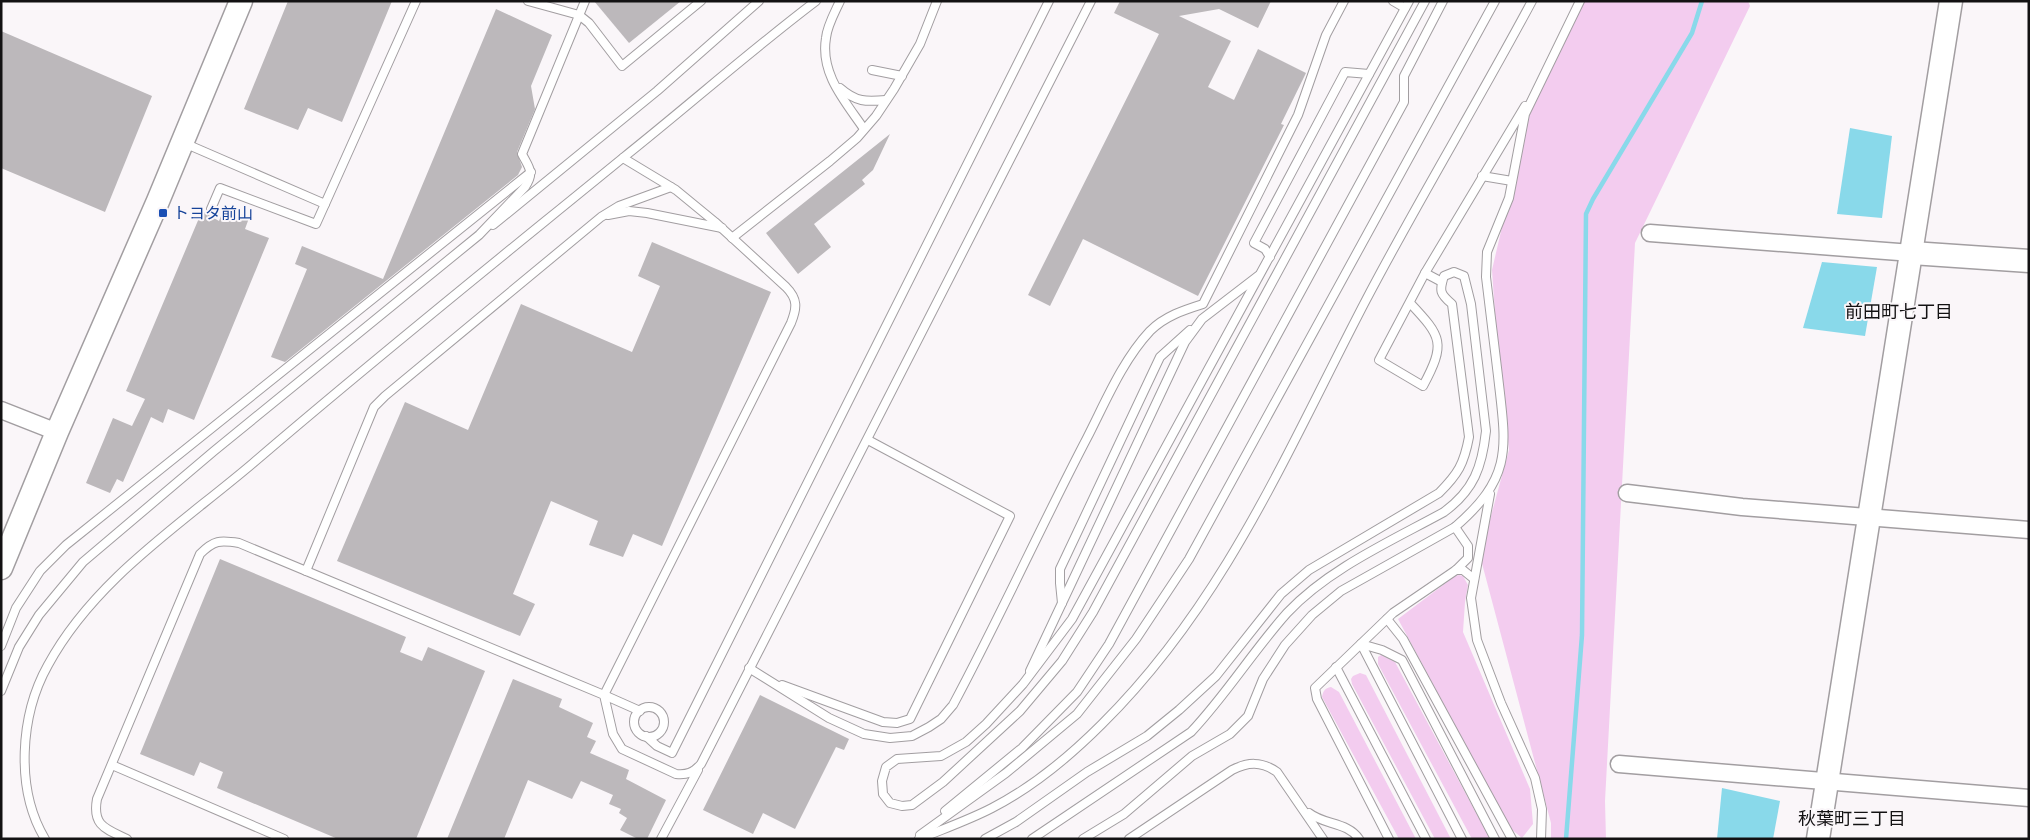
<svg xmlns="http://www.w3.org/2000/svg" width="2030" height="840" font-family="Karla,'Noto Sans JP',sans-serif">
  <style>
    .green { fill: #f3ccef }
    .water { fill: #89d9ea }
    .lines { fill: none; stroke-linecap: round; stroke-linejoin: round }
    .stream { stroke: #89d9ea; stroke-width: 4.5 }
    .building { fill: #bcb8bb }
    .lane-casing { stroke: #a29ea1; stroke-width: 10 }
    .street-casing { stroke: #a29ea1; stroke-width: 19 }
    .secondary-casing { stroke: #a29ea1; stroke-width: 25 }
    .lane { stroke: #fff; stroke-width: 8 }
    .street { stroke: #fff; stroke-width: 16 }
    .secondary { stroke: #fff; stroke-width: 22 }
    .transit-dot { fill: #1a4fb4; stroke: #faf6f9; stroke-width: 2 }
    .labels { text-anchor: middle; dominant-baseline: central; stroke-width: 4; stroke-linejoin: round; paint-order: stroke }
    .transit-label { font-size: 16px; fill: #164399; stroke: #faf6f9; text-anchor: start }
    .neighbourhood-label { font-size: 18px; fill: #131213; stroke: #faf6f9 }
  </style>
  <rect width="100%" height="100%" fill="#faf6f9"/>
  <!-- green -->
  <g class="green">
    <polygon points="1584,1 1748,1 1750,6 1635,243 1605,801 1606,839 1551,839 1551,823 1480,556 1509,450 1497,343 1492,270 1529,111"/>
    <polygon points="1459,575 1463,576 1468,585 1465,602 1463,632 1530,789 1533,824 1522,838 1510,828 1398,619 1455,576"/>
    <polygon points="1381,655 1395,662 1490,839 1472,839 1378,664 1378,657"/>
    <polygon points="1360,673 1366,675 1451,839 1435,839 1352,684 1351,679 1353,676"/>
    <path d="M1331,687L1339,692L1416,839H1399L1322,697C1323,691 1325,688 1331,687Z"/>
  </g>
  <!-- water -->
  <g class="water">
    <polygon points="1850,128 1892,136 1882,218 1837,214"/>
    <polygon points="1822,262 1877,267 1865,336 1803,328"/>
    <polygon points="1722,788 1780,801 1773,839 1717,839"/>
  </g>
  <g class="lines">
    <!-- stream -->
    <polyline class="stream" points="1566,839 1582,635 1586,214 1593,199 1692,33 1702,1"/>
  </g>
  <!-- building -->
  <g class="building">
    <polygon points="288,1 392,1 342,122 308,108 298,130 244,109"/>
    <polygon points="594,1 681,1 629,43"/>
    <polygon points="1120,1 1271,1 1258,28 1219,9 1179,16 1231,41 1208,87 1234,100 1258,49 1306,73 1281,124 1284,125 1198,296 1083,239 1050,306 1028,295 1159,34 1114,13"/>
    <polygon points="496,9 552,35 531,86 535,109 517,152 522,167 518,175 285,362 271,357 307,269 295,264 302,246 383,279"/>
    <polygon points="1,31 152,96 105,212 1,168"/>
    <polygon points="890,134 873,170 862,180 865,184 814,224 831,247 798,274 766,233"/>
    <polygon points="225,206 249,218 245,229 269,238 194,420 168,409 163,423 151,417 123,482 117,479 110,493 86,483 113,418 132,426 145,399 126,391 202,211 219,221"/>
    <polygon points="652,242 771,292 662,546 633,534 623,557 589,545 598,521 551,501 513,594 535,604 520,636 337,561 405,402 468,430 521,304 632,352 660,286 638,276"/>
    <polygon points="220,559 406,637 400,652 422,661 428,647 485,671 416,839 338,839 217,788 223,772 200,762 194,776 140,754"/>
    <polygon points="513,679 562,699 559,707 593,723 587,737 596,741 590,753 629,770 626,779 666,800 647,839 638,839 620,830 627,818 619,813 621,809 609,804 613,795 581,781 572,799 528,780 504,839 447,839"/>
    <polygon points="760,695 849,739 844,750 836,747 795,829 763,813 753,834 703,810"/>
  </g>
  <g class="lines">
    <defs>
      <g id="lane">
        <polyline points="528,1 579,15 589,23 622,66 701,1"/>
        <path d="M840,1C835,12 827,26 826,38C820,74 845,101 864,129"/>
        <polyline points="1393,1 1405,8"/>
        <polyline points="1409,1 1072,619 1023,684 986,724 966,742 941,756 897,759 886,767 882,781 883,794 890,803 902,806 912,805 943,782 1020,711 1062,661 1093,612 1425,1"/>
        <polyline points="872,70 902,76"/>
        <path d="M840,88C856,102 866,102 886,100"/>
        <polyline points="184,143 325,204 416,1"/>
        <path d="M623,158L676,190L715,222L786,287C798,299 797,308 791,323L604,695L640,711"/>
        <polyline points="1482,176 1512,181"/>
        <polyline points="211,209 220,188 316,224 325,204"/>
        <polyline points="608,215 629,211 647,213 722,228"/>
        <polyline points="493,225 657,91 759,1"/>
        <polyline points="732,238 830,161 857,138 876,116 894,89 920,44 937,1"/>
        <polyline points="1270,257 1265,249 1254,243 1345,72 1369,74"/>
        <polyline points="1442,282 1425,273 1525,106"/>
        <path d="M1410,303C1442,337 1446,343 1423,386L1379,360L1425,273"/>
        <polyline points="1490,494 1471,598 1477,640 1501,703 1535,778 1542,809 1541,839"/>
        <polyline points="1456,570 1463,570 1474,579"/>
        <polyline points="306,571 374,407 385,396 601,217 619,206 671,187"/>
        <polyline points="1062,603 1060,583 1060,569 1160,357 1190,330"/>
        <polyline points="1387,619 1403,639 1512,839"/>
        <polyline points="1361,644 1382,650 1402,660 1495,839"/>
        <polyline points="1361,644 1462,839"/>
        <polyline points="1,646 16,608 40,571 66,545 531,172"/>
        <polyline points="1336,667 1426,839"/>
        <path d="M749,668L829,718L864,734L890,738L912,736L929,727L941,719L953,705C1000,617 1041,526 1087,438C1105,403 1122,361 1150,331C1165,316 1184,310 1203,304L1298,115L1326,35L1344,1"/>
        <polyline points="1030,671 1185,342 1202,319 1258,276"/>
        <polyline points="782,685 883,722 897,723 910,719 1010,516 868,440"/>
        <path d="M1,691L19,647L39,615L83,562L214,451L479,235L525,187C535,172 529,168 522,154L585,1"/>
        <circle cx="649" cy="722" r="15"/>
        <polyline points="646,736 657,746 672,753 1049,1"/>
        <polyline points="112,765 284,839"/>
        <polyline points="945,811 1022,748 1077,692 1109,644 1404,102 1404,76 1443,1"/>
        <path d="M1309,813C1324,825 1348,822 1359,839"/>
        <polyline points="920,835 1006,773 1077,714 1136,639 1189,559 1495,1"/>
        <path d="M45,839C15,789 20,715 48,665C94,580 180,525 252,464C374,359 499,259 624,157C688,106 750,51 816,1"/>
        <path d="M127,839C106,829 92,826 97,799L200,554C214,540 220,540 239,543L604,695L613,734L622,749L676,774C687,775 693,773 701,764L1091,1"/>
        <polyline points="661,839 698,770"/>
        <path d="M919,839C943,829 969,820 992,808C1033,787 1070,756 1102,724C1225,602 1287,451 1366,300C1419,199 1478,102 1532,1"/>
        <path d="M985,839L1016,822L1087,772L1147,736L1179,710L1216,676L1281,594L1309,570L1439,493C1458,474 1464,464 1469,437L1452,304C1440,294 1439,291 1444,276L1454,272L1464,276L1471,304L1486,431C1482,467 1474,490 1444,512C1391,541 1328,569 1287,613C1253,651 1226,695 1191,732L1032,839"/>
        <path d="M1083,839L1124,814L1192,756L1230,734L1248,716L1263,679L1285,645L1312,615L1341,591L1455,527C1514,476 1506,447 1498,376C1494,343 1490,310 1486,277L1487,252L1509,198L1525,114L1580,1"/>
        <path d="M1129,839L1232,770C1248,762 1261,761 1277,772L1323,839"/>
        <polyline points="1389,839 1317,699 1315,688 1393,613 1456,570 1468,558 1468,546 1455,527"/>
      </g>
      <g id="street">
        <polyline points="1650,233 1912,253"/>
        <polyline points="1,410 57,432"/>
        <polyline points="1627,493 1742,507 2029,530"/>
        <polyline points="1619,764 2029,798"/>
      </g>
      <g id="secondary">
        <polyline points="1912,253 2029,261"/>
        <polyline points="1,568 57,432 158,201 241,1"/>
        <polyline points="1818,839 1951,1"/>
      </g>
    </defs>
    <!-- lane casing -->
    <use href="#lane" class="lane-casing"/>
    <!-- street casing -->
    <use href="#street" class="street-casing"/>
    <!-- secondary casing -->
    <use href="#secondary" class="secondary-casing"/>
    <!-- lane -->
    <use href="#lane" class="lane"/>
    <!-- street -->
    <use href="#street" class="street"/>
    <!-- secondary -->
    <use href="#secondary" class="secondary"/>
  </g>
  <!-- markers -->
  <rect class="transit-dot" x="158" y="208" width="10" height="10" rx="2.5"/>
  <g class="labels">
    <!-- transit labels -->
    <g class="transit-label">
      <text x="173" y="213">トヨタ前山</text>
    </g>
    <!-- neighbourhood labels -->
    <g class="neighbourhood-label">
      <text x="1899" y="312">前田町七丁目</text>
      <text x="1852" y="819">秋葉町三丁目</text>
    </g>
  </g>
  <!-- border -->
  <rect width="2030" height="840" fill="none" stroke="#131213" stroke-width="5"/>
</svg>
